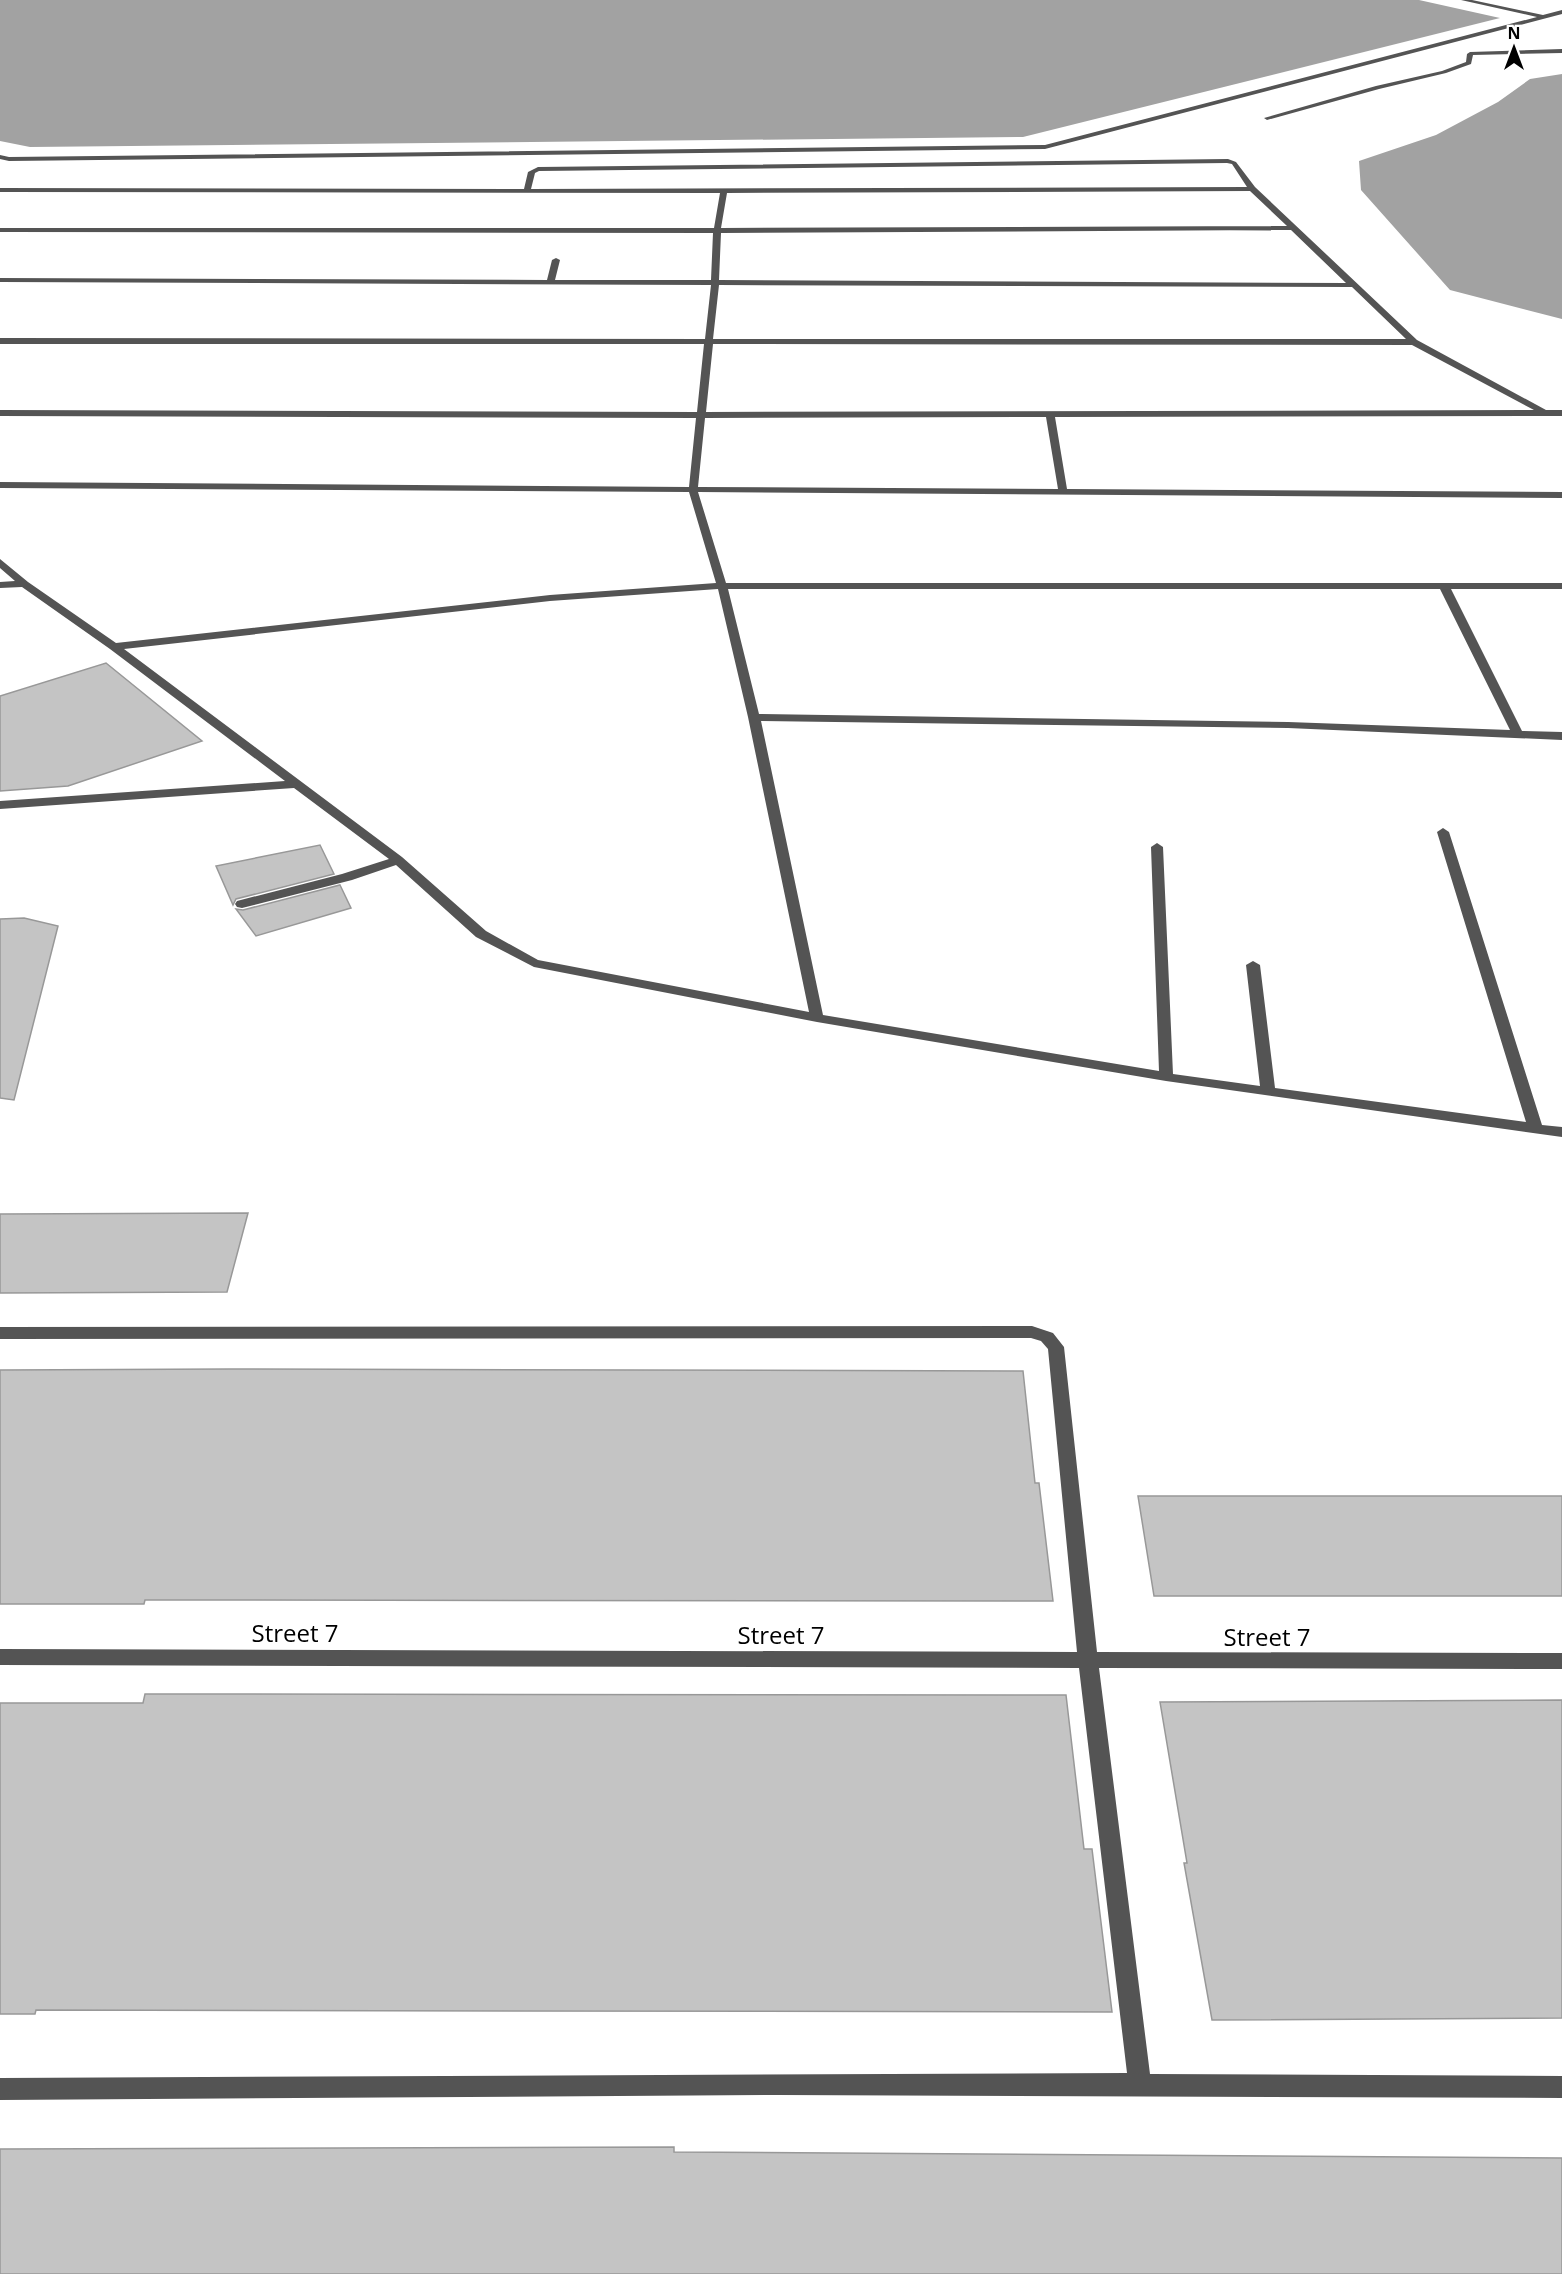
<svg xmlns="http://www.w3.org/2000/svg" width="1562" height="2274" font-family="'Open Sans',sans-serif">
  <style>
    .water { fill: #a2a2a2 }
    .building { fill: #c4c4c4; stroke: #989898; stroke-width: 1.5 }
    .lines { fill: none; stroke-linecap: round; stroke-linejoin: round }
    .minor { fill: #545454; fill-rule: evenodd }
    .labels { text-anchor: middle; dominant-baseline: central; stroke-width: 5; stroke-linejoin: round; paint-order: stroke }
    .near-street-label { font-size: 24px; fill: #000; stroke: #fff }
  </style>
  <rect width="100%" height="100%" fill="#fff"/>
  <!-- water -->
  <g class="water">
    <polygon points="0,0 1419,0 1500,18 1023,137 30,147 0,141"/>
    <polygon points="1562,74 1562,319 1450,290 1361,190 1359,161 1436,135 1498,102 1530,79"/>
  </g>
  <!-- building -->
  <g class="building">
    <polygon points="106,663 202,741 68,786 0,791 0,696"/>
    <polygon points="320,845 334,874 236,899 233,905 216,866"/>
    <polygon points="340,885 351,908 256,936 236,909 243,910"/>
    <polygon points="24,918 58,926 14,1100 0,1098 0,919"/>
    <polygon points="248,1213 227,1292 0,1293 0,1214"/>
    <polygon points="229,1369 1023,1371 1035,1483 1039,1483 1053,1601 145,1600 144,1604 0,1604 0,1370"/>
    <polygon points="1138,1496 1562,1496 1562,1596 1154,1596"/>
    <polygon points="145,1694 1066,1695 1084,1849 1092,1849 1112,2012 36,2010 35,2014 0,2014 0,1703 143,1703"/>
    <polygon points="1562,1700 1562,2018 1212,2020 1184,1863 1187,1863 1160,1702"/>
    <polygon points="674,2147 674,2152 1562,2158 1562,2274 0,2274 0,2149"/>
  </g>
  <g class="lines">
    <!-- minor -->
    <g class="minor">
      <polygon points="1461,0 1472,0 1543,15 1562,10 1562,14 1045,149 9,161 0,159 0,155 9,157 1045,145 1537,17"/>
      <polygon points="1562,49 1562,53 1473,55 1471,64 1446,73 1379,89 1267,120 1264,118 1376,86 1442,71 1466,62 1467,54 1470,52"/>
      <path d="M1228,159L1236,162L1255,187L1417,340L1546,410H1562V416L1055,417L1067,489L1562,492V498L698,492L726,583H1562V589H1451L1522,731L1562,732V740L1288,728L761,721L823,1015L1159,1071L1151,847L1157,843L1163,847L1173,1074L1260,1086L1246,965L1253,961L1260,965L1275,1088L1526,1122L1437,832L1443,828L1449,832L1542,1125L1562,1127V1137L1166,1081L817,1022L534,967L476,937L396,865L352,880L242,908L237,907L235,904L237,901L342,874L389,859L294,788L0,809V801L285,781L110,649L22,587L0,588V582L15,581L0,568V559L28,582L116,643L550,595L716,583L689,492L0,488V482L689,487L696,418L0,416V410L697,412L704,344H0V338L705,339L711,285L0,282V278L547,280L552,260L556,258L560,260L555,280H711L713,233L0,232V228H714L720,193L0,192V188L524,189L528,172L538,167ZM1227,163L1232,164L1247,187L531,189L535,173L539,171ZM1250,191L1287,226L721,228L727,193ZM1291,230L1346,283L719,280L721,233ZM719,285L1352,287L1406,339H713ZM713,344L1412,345L1534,410L706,412ZM1046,417L1058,489L698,487L705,418ZM718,589L748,717L809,1012L538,960L486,931L402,857L124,649L550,601ZM728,589H1440L1510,730L1288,722L759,714Z"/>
      <polygon points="1032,1326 1053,1333 1064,1347 1097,1652 1562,1653 1562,1669 1099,1668 1150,2074 1562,2076 1562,2098 781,2095 0,2100 0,2078 1127,2073 1079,1668 0,1665 0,1649 1077,1652 1048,1349 1041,1341 1031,1338 0,1339 0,1327"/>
    </g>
  </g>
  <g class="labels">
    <!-- near-street labels -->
    <g class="near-street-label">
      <text x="295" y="1632">Street 7</text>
      <text x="781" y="1634">Street 7</text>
      <text x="1267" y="1636">Street 7</text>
    </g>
  </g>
  <!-- north arrow -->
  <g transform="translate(1514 48)" stroke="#ffffff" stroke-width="4.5" paint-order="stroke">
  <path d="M0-4.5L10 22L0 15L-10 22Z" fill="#000000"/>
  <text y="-9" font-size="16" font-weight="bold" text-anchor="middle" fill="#000000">N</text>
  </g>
</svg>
